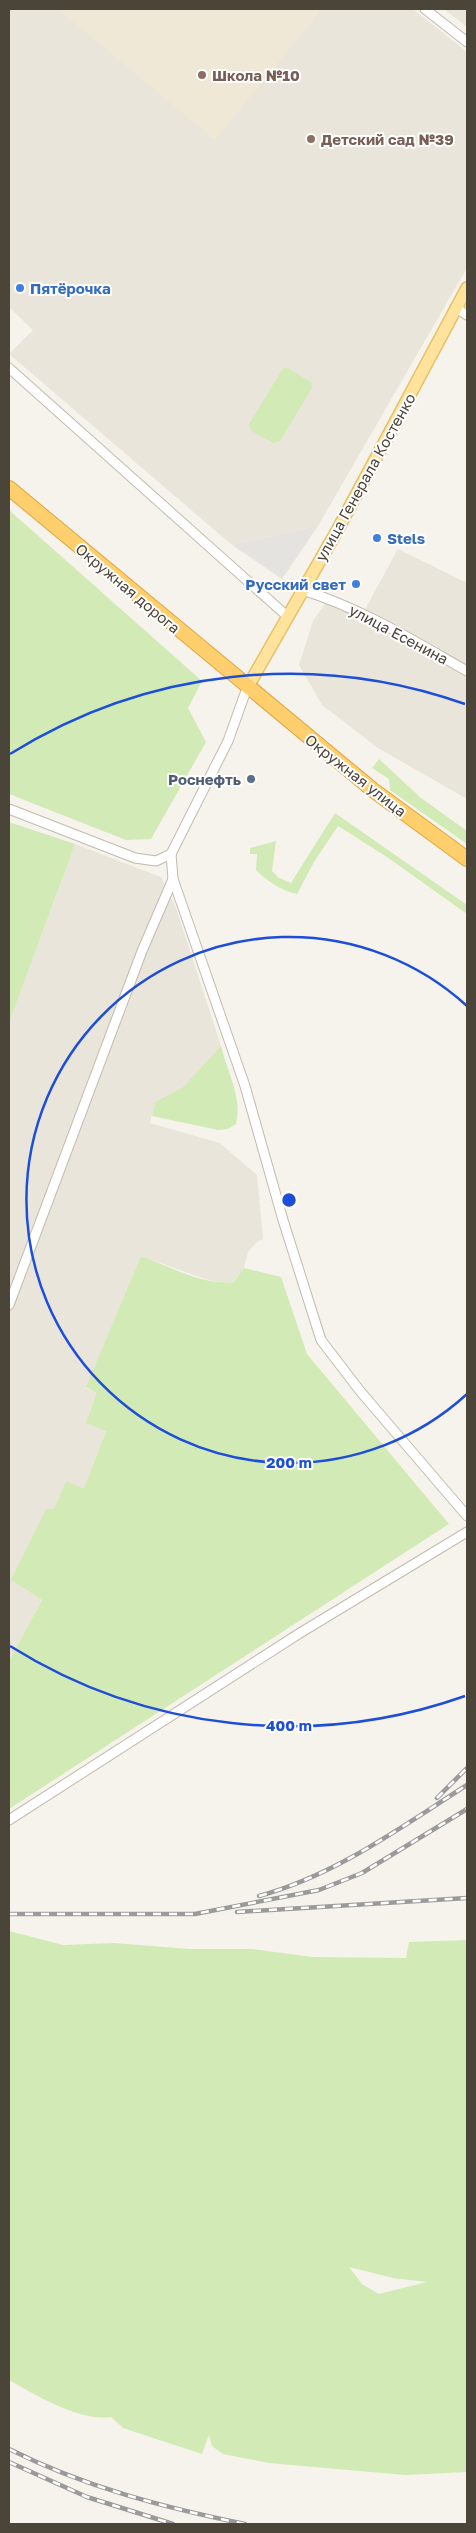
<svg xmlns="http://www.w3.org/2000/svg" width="476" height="2533" font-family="'Golos Text',sans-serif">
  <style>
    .residential { fill: #eae5da }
    .education { fill: #efe8d6 }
    .green { fill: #d2eab5; fill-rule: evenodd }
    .parking { fill: #e5e3e0 }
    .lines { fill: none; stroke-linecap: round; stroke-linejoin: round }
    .minor-casing { stroke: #c2bbae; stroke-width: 11 }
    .major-casing { stroke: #e6c16a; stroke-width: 14 }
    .highway-casing { stroke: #e0a43c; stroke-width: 16 }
    .minor { stroke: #fff; stroke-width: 9 }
    .major { stroke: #ffe39c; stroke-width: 11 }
    .highway { stroke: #ffcf6e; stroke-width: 14 }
    .rail-casing { stroke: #9a9a9a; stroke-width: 4.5 }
    .rail { stroke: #fff; stroke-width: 2.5; stroke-dasharray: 8; stroke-linecap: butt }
    .ring { fill: none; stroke: #1d4ed8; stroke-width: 2.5 }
    .education-dot { fill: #8d6e63; stroke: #fff; stroke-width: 2 }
    .shop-dot { fill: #3f7fe0; stroke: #fff; stroke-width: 2 }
    .service-dot { fill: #5c6f8a; stroke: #fff; stroke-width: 2 }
    .labels { text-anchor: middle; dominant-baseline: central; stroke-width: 4; stroke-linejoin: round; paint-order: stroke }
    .education-label { font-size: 15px; font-weight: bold; fill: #785e54; stroke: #fff; text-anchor: start }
    .shop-label { font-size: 15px; font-weight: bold; fill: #366cbe; stroke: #fff; text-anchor: start }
    .street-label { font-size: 15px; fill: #4b4439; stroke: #fff }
    .service-label { font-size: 15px; font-weight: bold; fill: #4e5e75; stroke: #fff; text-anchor: end }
    .centre { fill: #1d4ed8; stroke: #fff; stroke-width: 2.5 }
    .ring-label { font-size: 15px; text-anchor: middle; font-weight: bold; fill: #1d4ed8; stroke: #fff; stroke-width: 4; stroke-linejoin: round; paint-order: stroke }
  </style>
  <rect width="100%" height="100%" fill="#f6f3ec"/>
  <!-- residential -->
  <g class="residential">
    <polygon points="9,9 413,9 467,52 467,268 318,526 232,545 9,354 33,330 9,307"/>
    <polygon points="444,9 467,9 467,27"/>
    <polygon points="398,549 465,582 467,579 467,799 378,748 322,705 299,665 313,621 329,598 363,613"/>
    <polygon points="75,844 161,877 175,905 221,1046 183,1087 155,1102 150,1123 220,1143 257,1175 263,1239 256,1243 248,1252 244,1268 234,1282 223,1283 205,1279 141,1256 86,1388 97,1392 106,1430 84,1490 66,1481 54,1510 12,1580 42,1600 9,1661 9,1023"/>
  </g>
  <!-- education -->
  <polygon class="education" points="58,9 322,9 215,140"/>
  <!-- green -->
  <g class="green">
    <polygon points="286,367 311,382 312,388 280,441 274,443 251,431 249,424 282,370"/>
    <polygon points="9,510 202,681 188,708 206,742 151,839 126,840 9,794"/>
    <polygon points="379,759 421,798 467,831 467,844 390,790 389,779 372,768"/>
    <path d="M335,813L467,905V914L387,857L338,826L314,862L297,894C284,892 265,880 256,870L257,854H250V848L276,841L272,871L279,878L291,883Z"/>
    <polygon points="9,822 75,844 9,1023"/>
    <path d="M221,1046C227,1071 243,1099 236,1124L228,1129L218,1130L152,1116L155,1102L183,1087Z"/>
    <path d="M141,1256C169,1266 203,1286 234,1282L244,1268L281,1277L307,1354L449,1524L9,1809V1661L42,1600L11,1580L46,1509H54L66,1481L84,1489L106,1431L86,1423L97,1393L86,1387Z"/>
    <path d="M9,1931L63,1945L114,1943L189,1949H253L313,1957L406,1958L409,1942L467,1940V2472L405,2475L269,2463L223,2454L212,2446L209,2435L202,2454L123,2428L111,2417C81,2422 35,2395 9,2380ZM349,2267L393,2278L427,2282L379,2294L362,2284Z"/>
  </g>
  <!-- parking -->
  <polygon class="parking" points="318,526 282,579 232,545"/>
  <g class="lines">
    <defs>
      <g id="minor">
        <polyline points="425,9 467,42"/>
        <polyline points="456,308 467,315"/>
        <polyline points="9,368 287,616"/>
        <path d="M302,590C361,608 414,641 467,671"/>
        <polyline points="9,809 135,858 156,861 171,854"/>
        <polyline points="171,854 173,879 245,1086 283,1220 321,1340 360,1391 467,1516"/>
        <polyline points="171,854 228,741 247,688"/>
        <polyline points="9,1305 142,951 173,879"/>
        <polyline points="9,1820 300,1633 467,1532"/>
      </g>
      <polyline id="major" points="247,688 338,529 467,288"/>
      <polyline id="highway" points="9,488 373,790 467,859"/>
    </defs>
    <!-- minor casing -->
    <use href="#minor" class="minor-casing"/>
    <!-- major casing -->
    <use href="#major" class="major-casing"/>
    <!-- highway casing -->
    <use href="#highway" class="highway-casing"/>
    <!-- minor -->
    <use href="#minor" class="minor"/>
    <!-- major -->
    <use href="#major" class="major"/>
    <!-- highway -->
    <use href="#highway" class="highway"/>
    <defs>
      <g id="rail">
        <polyline points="437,1798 467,1768"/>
        <path d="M259,1896C336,1875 401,1827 467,1785"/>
        <polyline points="237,1912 467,1898"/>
        <polyline points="9,1914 195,1914 319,1890 362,1873 467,1809"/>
        <path d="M9,2449C85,2487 162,2507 245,2524"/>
        <polyline points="9,2462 87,2497 173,2524"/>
      </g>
    </defs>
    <!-- rail casing -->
    <use href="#rail" class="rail-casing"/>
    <!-- rail -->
    <use href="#rail" class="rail"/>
  </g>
  <!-- distance rings -->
  <g class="ring">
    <path d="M467 1394A263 263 0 1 1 467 1006"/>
    <path d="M465 1696A526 526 0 0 1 10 1646M10 754A526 526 0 0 1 465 704"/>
  </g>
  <!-- markers -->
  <g class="education-dot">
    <circle cx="202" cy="75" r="5"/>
    <circle cx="311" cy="139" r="5"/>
  </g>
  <g class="shop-dot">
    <circle cx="20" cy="288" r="5"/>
    <circle cx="377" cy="538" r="5"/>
    <circle cx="356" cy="584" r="5"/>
  </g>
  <circle class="service-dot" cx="251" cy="779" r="5"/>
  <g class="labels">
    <!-- education labels -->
    <g class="education-label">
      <text x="212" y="75">Школа №10</text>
      <text x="321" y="139">Детский сад №39</text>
    </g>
    <!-- shop labels -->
    <g class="shop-label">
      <text x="30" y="288">Пятёрочка</text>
      <text x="387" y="538">Stels</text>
      <text x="346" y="584" text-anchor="end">Русский свет</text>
    </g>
    <!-- street labels -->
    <g class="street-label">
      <text transform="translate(365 477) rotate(-61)">улица Генерала Костенко</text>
      <text transform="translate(128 588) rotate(40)">Окружная дорога</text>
      <text transform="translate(399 634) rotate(28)">улица Есенина</text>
      <text transform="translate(356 775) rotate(38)">Окружная улица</text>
    </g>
    <!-- service labels -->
    <g class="service-label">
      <text x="241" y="779">Роснефть</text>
    </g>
  </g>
  <circle cx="289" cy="1200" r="8" class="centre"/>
  <g class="ring-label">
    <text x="289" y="1468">200 m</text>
    <text x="289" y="1731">400 m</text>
  </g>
  <!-- border -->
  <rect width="476" height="2533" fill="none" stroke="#4b4439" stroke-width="20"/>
</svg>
